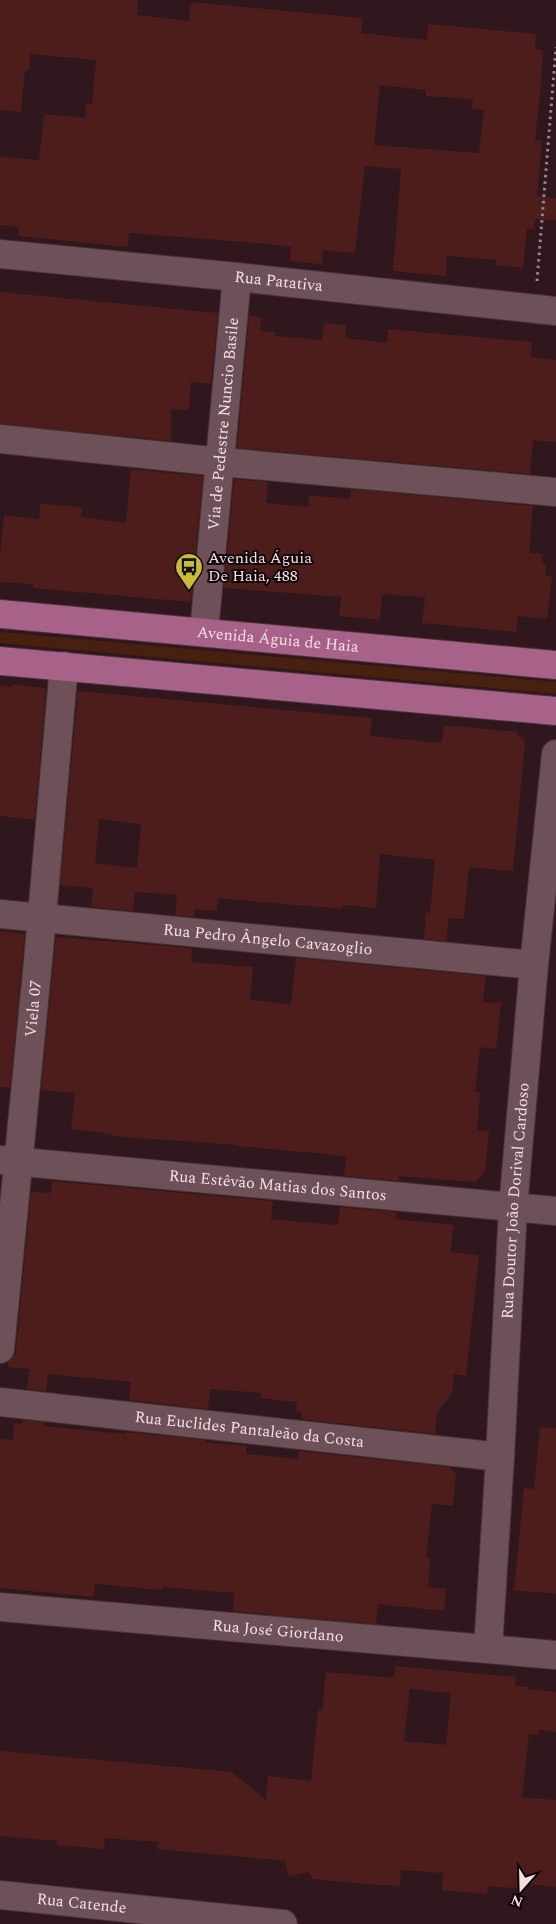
<svg xmlns="http://www.w3.org/2000/svg" width="556" height="1924" font-family="Spectral,serif">
  <style>
    .green { fill: #47200f }
    .building { fill: #4d1d1c; fill-rule: evenodd }
    .lines { fill: none; stroke-linecap: round; stroke-linejoin: round }
    .minor-casing { stroke: #463438; stroke-width: 30 }
    .major-casing { stroke: #463438; stroke-width: 30 }
    .path { stroke: #99858a; stroke-width: 3; stroke-dasharray: 2.5 4; stroke-linecap: butt }
    .minor { stroke: #6e5158; stroke-width: 28 }
    .major { stroke: #a86189; stroke-width: 28 }
    .labels { text-anchor: middle; dominant-baseline: central; stroke-width: 4; stroke-linejoin: round; paint-order: stroke }
    .street-label { font-size: 16px; fill: #f2e1e4; stroke: #100608 }
    .poi-label { font-size: 16px; fill: #f2e1e4; stroke: #100608; text-anchor: start }
  </style>
  <rect width="100%" height="100%" fill="#2f171d"/>
  <!-- green -->
  <polygon class="green" points="0,632 556,682 556,694 0,643"/>
  <!-- building -->
  <g class="building">
    <path d="M0,0H138L137,15L189,21L191,2L362,18L361,33L427,40L428,24L536,34L535,49L543,50L541,77H542L535,140L542,141L537,196L556,198V220L535,219L534,230L527,228L523,268L495,265L496,260L447,256L446,276L393,271L401,169L365,166L355,253L323,250L322,264L290,261L291,247L270,244L129,233L128,247L19,236V227L0,225V157L39,160L44,114L85,118L86,103L92,104L96,60L30,54L29,70H25L21,112L0,110ZM380,85L426,90V96L473,99L472,108L484,110L479,153L374,145Z"/>
    <polygon points="0,292 218,313 211,384 191,382 189,410 171,409 171,441 0,424"/>
    <polygon points="249,316 261,317 260,331 276,332 275,336 322,340 324,323 346,325 345,338 387,343 388,329 532,342 531,357 556,360 556,442 533,440 530,474 237,448"/>
    <polygon points="128,469 203,476 191,602 33,588 33,584 0,582 0,556 4,515 39,519 40,504 82,507 81,517 126,523 131,469"/>
    <polygon points="234,479 268,482 266,503 308,507 309,495 350,499 351,489 533,506 529,553 543,554 542,563 546,564 545,576 552,576 547,619 518,616 516,632 422,623 425,597 382,594 380,620 339,616 341,597 224,588"/>
    <polygon points="12,684 46,688 35,820 0,816 0,685 12,687"/>
    <path d="M78,691L372,718L370,736L442,743L444,725L516,732L525,742L513,871L469,867L464,919L449,918L446,941L424,939L426,913H430L435,860L380,854L376,908L343,905L342,909L320,907L218,898L217,911L195,909V917L175,915L177,895L135,892L133,911L91,907L93,888L60,885ZM99,819L141,824L137,868L95,863Z"/>
    <polygon points="0,931 25,934 10,1088 0,1087"/>
    <polygon points="56,937 192,948 191,962 253,967 250,1000 291,1004 296,958 486,976 483,1002 501,1003 496,1049 480,1047 475,1092 480,1093 477,1130 489,1131 485,1172 475,1182 399,1176 399,1181 344,1176 346,1156 237,1146 237,1145 111,1136 112,1134 71,1129 75,1093 41,1090"/>
    <polygon points="52,1181 273,1201 271,1219 292,1221 338,1225 340,1207 396,1212 396,1219 453,1225 451,1252 479,1255 466,1376 454,1374 452,1393 437,1413 435,1434 301,1419 302,1413 296,1412 297,1402 261,1398 261,1393 210,1389 208,1409 129,1400 131,1382 48,1374 46,1391 27,1389 29,1369 8,1367 8,1362 13,1358 16,1351 31,1192 51,1193"/>
    <polygon points="23,1420 44,1422 43,1426 125,1434 126,1432 205,1440 205,1442 246,1446 246,1454 298,1459 299,1451 450,1467 456,1474 453,1506 432,1504 426,1559 430,1559 428,1587 446,1589 444,1611 378,1604 376,1624 233,1611 234,1593 163,1587 162,1590 95,1584 94,1597 0,1588 0,1439 13,1440 14,1423 22,1424"/>
    <polygon points="540,1427 556,1428 556,1594 514,1590 524,1488 534,1489"/>
    <path d="M395,1666L516,1677L515,1686L528,1687V1689L556,1692V1732L539,1730L538,1735L529,1734L522,1797L556,1800V1887L527,1884V1889L488,1886L487,1894L442,1890L443,1873L401,1870L400,1886L366,1884L313,1879L308,1872L289,1877L285,1861L157,1849L158,1842L105,1838L104,1849L57,1845L58,1841L0,1836V1751L232,1772L266,1800L268,1776L311,1781L318,1710L322,1711L326,1672L394,1678ZM410,1689L451,1693L446,1745L404,1741Z"/>
  </g>
  <g class="lines">
    <defs>
      <g id="minor">
        <path id="s1" d="M0,254L237,277L556,311"/>
        <polyline points="0,439 221,462 556,492"/>
        <path id="s2" d="M204,632L237,277"/>
        <path id="s3" d="M0,914L534,965"/>
        <path id="s4" d="M0,1160L556,1211"/>
        <path id="s5" d="M0,1349L38,961L64,666"/>
        <path id="s6" d="M0,1402L500,1457"/>
        <path id="s7" d="M0,1607L556,1655"/>
        <path id="s8" d="M488,1649L500,1457L513,1208L534,965L556,754"/>
        <path id="s9" d="M0,1895L283,1924"/>
      </g>
      <g id="major">
        <path id="s10" d="M0,614L556,665"/>
        <polyline points="0,661 556,711"/>
      </g>
    </defs>
    <!-- minor casing -->
    <use href="#minor" class="minor-casing"/>
    <!-- major casing -->
    <use href="#major" class="major-casing"/>
    <!-- path -->
    <polyline class="path" points="537,281 556,47"/>
    <!-- minor -->
    <use href="#minor" class="minor"/>
    <!-- major -->
    <use href="#major" class="major"/>
  </g>
  <!-- icons -->
  <defs>
    <symbol id="bus-pin" viewBox="-11 -11 22 30"><path d="M0 17L-7.5 6A9.5 9.5 0 1 1 7.5 6Z" fill="#cbba39" stroke="#100608"/><path d="M-5-6H5V4H4V6H2V4H-2V6H-4V4H-5ZM-3.5-4V0h7V-4ZM-3.5 1.2v1.5H-2V1.2ZM2 1.2v1.5H3.5V1.2Z" fill="#111"/></symbol>
  </defs>
  <g fill-rule="evenodd">
    <use href="#bus-pin" x="173" y="551" width="32" height="43"/>
  </g>
  <g class="labels">
    <!-- street labels -->
    <g class="street-label">
      <text stroke="none"><textPath href="#s1" startOffset="280">Rua Patativa</textPath></text>
      <text stroke="none"><textPath href="#s2" startOffset="209">Via de Pedestre Nuncio Basile</textPath></text>
      <text stroke="none"><textPath href="#s10" startOffset="279">Avenida Águia de Haia</textPath></text>
      <text stroke="none"><textPath href="#s3" startOffset="269">Rua Pedro Ângelo Cavazoglio</textPath></text>
      <text stroke="none"><textPath href="#s5" startOffset="342">Viela 07</textPath></text>
      <text stroke="none"><textPath href="#s4" startOffset="279">Rua Estêvão Matias dos Santos</textPath></text>
      <text stroke="none"><textPath href="#s8" startOffset="449">Rua Doutor João Dorival Cardoso</textPath></text>
      <text stroke="none"><textPath href="#s6" startOffset="251">Rua Euclides Pantaleão da Costa</textPath></text>
      <text stroke="none"><textPath href="#s7" startOffset="279">Rua José Giordano</textPath></text>
      <text stroke="none"><textPath href="#s9" startOffset="82">Rua Catende</textPath></text>
    </g>
    <!-- poi labels -->
    <g class="poi-label">
      <text x="208" y="558">Avenida Águia<tspan x="208" dy="18">De Haia, 488</tspan></text>
    </g>
  </g>
  <!-- north arrow -->
  <g transform="translate(521 1889) rotate(200)" stroke="#100608" stroke-width="4" paint-order="stroke">
  <path d="M0-4L9 19L0 12L-9 19Z" fill="#f2e1e4"/>
  <text y="-8" font-size="14" font-weight="bold" text-anchor="middle" fill="#f2e1e4">N</text>
  </g>
</svg>
